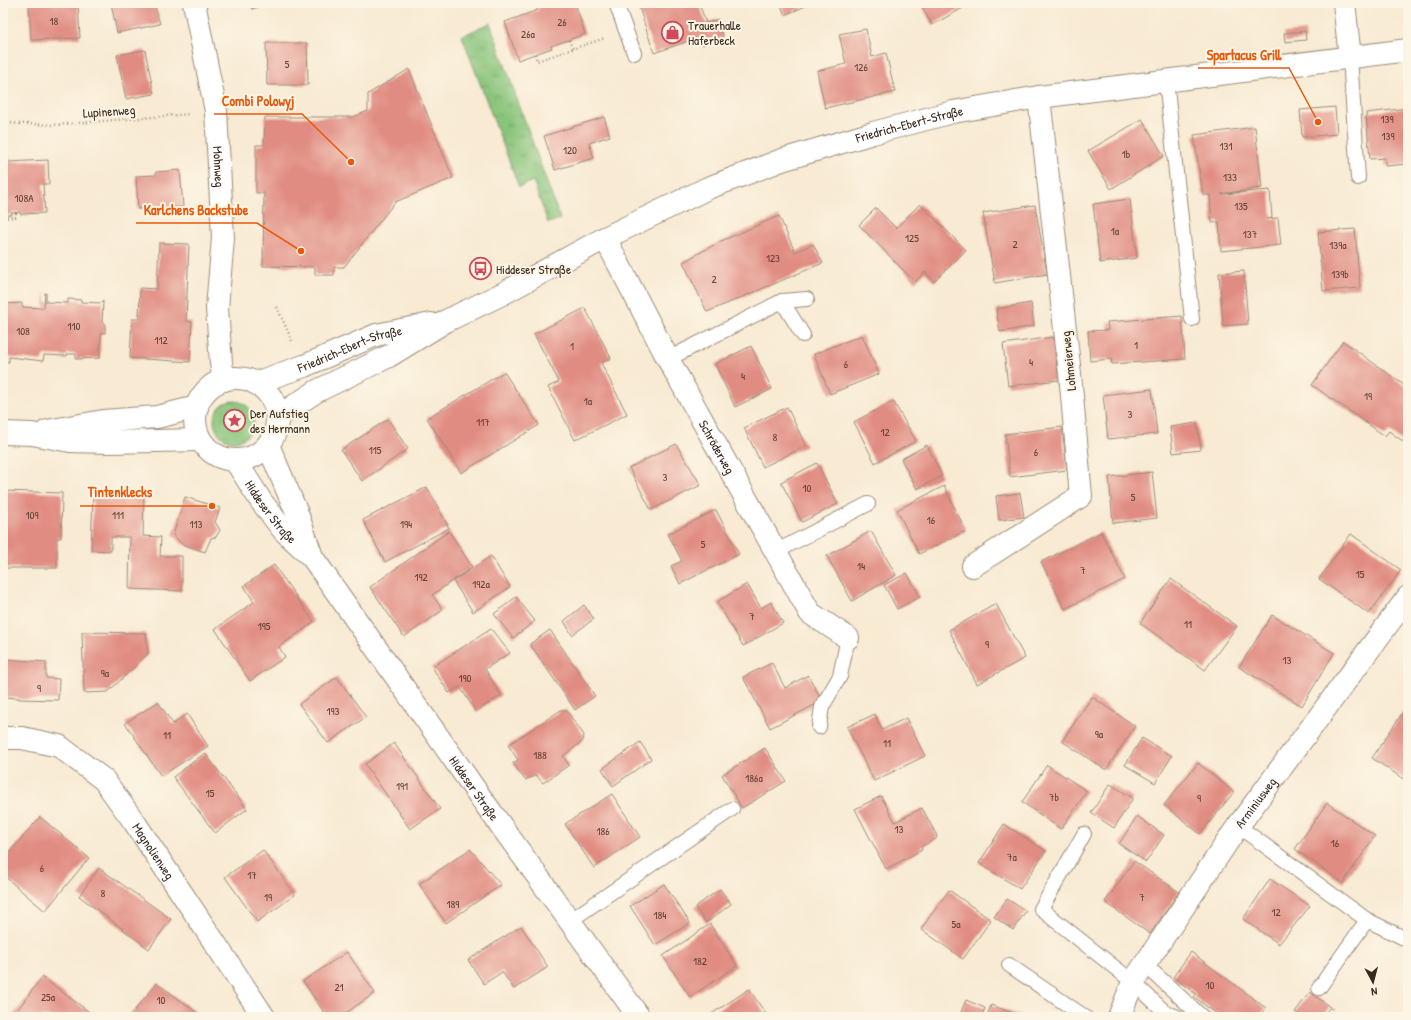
<svg xmlns="http://www.w3.org/2000/svg" width="1411" height="1020" font-family="'Patrick Hand',sans-serif">
  <style>
    .grass { fill: url(#grass-tufts); stroke: #62774c }
    .park { fill: url(#park-crowns); stroke: #62774c }
    .building { fill: #e18c82 }
    .lines { fill: none; stroke-linecap: round; stroke-linejoin: round }
    .service-casing { stroke: #9a8a78; stroke-width: 16 }
    .minor-casing { stroke: #9a8a78; stroke-width: 24 }
    .secondary-casing { stroke: #9a8a78; stroke-width: 24 }
    .path { stroke: #9a8a78; stroke-width: 2.5; stroke-dasharray: 1 3; stroke-linecap: butt }
    .service { stroke: #fff; stroke-width: 14 }
    .minor { stroke: #fff; stroke-width: 22 }
    .secondary { stroke: #fff; stroke-width: 22 }
    .labels { text-anchor: middle; dominant-baseline: central; stroke-width: 4; stroke-linejoin: round; paint-order: stroke }
    .number-label { font-size: 11px; fill: #644237 }
    .poi-label { font-size: 13px; fill: #3b2a1e; stroke: #fcf5e5; text-anchor: start }
    .street-label { font-size: 13px; fill: #3b2a1e; stroke: #fcf5e5 }
    .leader { fill: none; stroke: #e8590c; stroke-width: 1.5 }
    .callout-dot { fill: #e8590c; stroke: #fcf5e5; stroke-width: 1.5 }
    .callout-label { font-size: 14px; text-anchor: middle; font-weight: bold; fill: #e8590c; stroke: #fcf5e5; stroke-width: 4; stroke-linejoin: round; paint-order: stroke }
  </style>
  <defs>
    <pattern id="grass-tufts" width="24" height="20" patternUnits="userSpaceOnUse"><rect width="24" height="20" fill="#88c47a"/><path d="M3 7l-1-3M5 7V3M7 7l1-3M15 17l-1-3M17 17v-4M19 17l1-3" fill="none" stroke="#709f63"/></pattern>
    <pattern id="park-crowns" width="20" height="18" patternUnits="userSpaceOnUse"><rect width="20" height="18" fill="#88c47a"/><path d="M2 6a3 3 0 1 1 6 0M12 15a3 3 0 1 1 6 0" fill="none" stroke="#709f63"/></pattern>
  </defs>
  <rect width="100%" height="100%" fill="#fcf5e5"/>
  <filter id="ink" filterUnits="userSpaceOnUse"><feTurbulence type="fractalNoise" baseFrequency=".025" numOctaves="2"/><feDisplacementMap in="SourceGraphic" scale="8" xChannelSelector="R" yChannelSelector="G"/><feConvolveMatrix kernelMatrix="1 2 1 2 8 2 1 2 1" color-interpolation-filters="sRGB"/></filter>
  <filter id="wash" filterUnits="userSpaceOnUse"><feTurbulence type="fractalNoise" baseFrequency=".012" numOctaves="4" result="noise"/><feDisplacementMap in="SourceGraphic" scale="16" xChannelSelector="R" yChannelSelector="G"/><feGaussianBlur stdDeviation="0.9" result="paint"/><feColorMatrix in="noise" values="0 0 0 0 0 0 0 0 0 0 0 0 0 0 0 0 0 1.4 0 .05"/><feComposite in="paint" operator="in"/></filter>
  <g filter="url(#wash)">
    <rect width="100%" height="100%" fill="#f8ead3"/>
    <!-- grass -->
    <polygon class="grass" points="490,23 560,219 548,223 533,181 519,187 462,36"/>
    <!-- park -->
    <circle class="park" cx="234" cy="421" r="20"/>
    <g id="blocks">
      <!-- building -->
      <g class="building">
        <polygon points="29,3 78,3 80,38 31,40"/>
        <polygon points="111,3 154,3 160,24 117,33"/>
        <polygon points="250,3 264,3 265,5 252,9"/>
        <polygon points="551,3 575,3 585,34 551,46 552,48 518,60 505,22 538,10 537,8"/>
        <polygon points="642,3 699,3 706,23 718,19 723,37 702,45 700,37 654,53 638,4"/>
        <polygon points="780,3 813,3 785,15"/>
        <polygon points="920,3 972,3 932,25"/>
        <polygon points="866,29 872,57 886,53 895,92 825,108 817,71 846,64 839,34"/>
        <polygon points="1305,31 1306,40 1285,42 1284,33"/>
        <polygon points="266,43 307,43 308,85 267,85"/>
        <polygon points="145,50 154,94 126,99 117,55"/>
        <polygon points="409,69 453,178 395,202 344,267 334,267 334,275 315,275 315,267 263,266 264,193 256,193 256,145 264,145 265,117 353,117 368,111 368,94"/>
        <polygon points="1335,107 1337,134 1302,137 1300,110"/>
        <polygon points="1408,108 1408,164 1385,166 1385,158 1370,159 1366,113"/>
        <polygon points="604,117 610,136 589,143 594,158 555,170 544,136"/>
        <polygon points="1142,119 1164,156 1111,189 1088,151"/>
        <polygon points="1255,127 1262,188 1221,194 1270,190 1272,218 1267,219 1278,218 1281,245 1221,251 1219,222 1212,223 1210,195 1203,195 1194,135"/>
        <polygon points="3,158 8,158 8,162 48,160 49,184 43,184 45,213 20,214 20,212 11,213 12,215 3,215"/>
        <polygon points="180,170 183,207 138,209 136,176 156,175 156,172"/>
        <polygon points="1130,199 1137,258 1100,263 1093,204"/>
        <polygon points="920,204 966,250 934,282 925,272 915,282 859,225 876,208 896,228"/>
        <polygon points="1035,205 1047,274 995,283 983,213"/>
        <polygon points="779,216 795,252 813,244 823,263 707,312 683,262 719,242"/>
        <polygon points="1355,229 1360,288 1323,291 1318,232"/>
        <polygon points="159,243 189,244 186,321 192,322 190,362 130,358 132,319 139,319 140,288 157,289"/>
        <polygon points="1244,271 1248,324 1223,326 1219,273"/>
        <polygon points="45,293 46,293 46,302 68,303 68,299 81,300 81,302 101,303 103,301 102,323 105,323 105,333 101,333 100,358 76,359 76,354 67,354 67,356 44,355 43,361 9,357 9,362 3,361 3,304 22,303 22,307 44,308"/>
        <polygon points="1031,303 1034,326 1000,332 996,309"/>
        <polygon points="585,308 611,358 601,363 627,414 575,440 548,387 559,382 534,334"/>
        <polygon points="1182,316 1185,359 1112,364 1111,359 1090,361 1088,331 1108,330 1107,322"/>
        <polygon points="862,335 879,374 830,394 814,354"/>
        <polygon points="1053,337 1059,380 1008,386 1003,344"/>
        <polygon points="1343,341 1408,388 1408,445 1389,431 1385,436 1312,385"/>
        <polygon points="751,346 772,389 735,407 715,364"/>
        <polygon points="504,372 539,425 461,473 427,418"/>
        <polygon points="1152,389 1157,434 1108,439 1103,395"/>
        <polygon points="893,401 916,441 875,463 854,422"/>
        <polygon points="787,407 806,446 763,467 744,428"/>
        <polygon points="388,419 408,449 362,481 341,450"/>
        <polygon points="1197,423 1201,450 1173,453 1170,427"/>
        <polygon points="1062,427 1067,470 1010,477 1005,434"/>
        <polygon points="676,444 701,485 651,510 629,468"/>
        <polygon points="927,445 942,476 917,489 901,459"/>
        <polygon points="817,463 838,504 802,522 781,482"/>
        <polygon points="1152,472 1157,518 1113,523 1109,477"/>
        <polygon points="944,486 966,531 919,554 897,510"/>
        <polygon points="427,487 449,528 385,562 363,520"/>
        <polygon points="3,491 62,493 61,538 57,538 57,568 3,568"/>
        <polygon points="1020,493 1024,517 999,520 996,496"/>
        <polygon points="93,494 144,495 143,536 161,537 160,556 182,556 182,591 129,589 130,537 111,537 111,551 91,550"/>
        <polygon points="185,497 220,508 215,522 220,530 216,537 211,538 205,552 182,544 173,535"/>
        <polygon points="716,510 739,554 680,584 671,566 682,561 668,534"/>
        <polygon points="449,531 472,567 432,595 443,610 404,637 370,587"/>
        <polygon points="871,531 896,575 852,601 827,556"/>
        <polygon points="1101,532 1125,579 1065,609 1041,562"/>
        <polygon points="1351,534 1401,570 1369,614 1319,579"/>
        <polygon points="491,556 510,587 473,612 453,581"/>
        <polygon points="274,565 314,622 279,647 285,657 250,681 215,629 254,602 244,586"/>
        <polygon points="907,573 920,597 897,609 884,585"/>
        <polygon points="1171,579 1237,626 1205,670 1140,623"/>
        <polygon points="747,584 761,608 771,602 783,623 743,646 717,602"/>
        <polygon points="516,597 535,621 513,638 494,614"/>
        <polygon points="996,604 1025,658 977,684 949,630"/>
        <polygon points="584,605 594,619 572,635 564,621"/>
        <polygon points="1272,615 1334,653 1302,706 1239,667"/>
        <polygon points="491,629 510,653 485,669 501,695 476,712 460,687 449,693 432,667"/>
        <polygon points="550,630 595,696 575,710 530,644"/>
        <polygon points="82,632 146,633 148,654 108,692 84,693"/>
        <polygon points="3,659 46,662 46,678 59,679 58,700 19,699 19,698 3,697"/>
        <polygon points="772,663 785,688 808,675 822,701 770,728 743,677"/>
        <polygon points="337,677 366,717 328,743 299,704"/>
        <polygon points="1092,697 1135,726 1106,770 1062,741"/>
        <polygon points="158,702 173,724 187,714 208,746 161,776 125,723"/>
        <polygon points="561,710 566,710 584,735 583,741 563,756 569,765 543,783 536,775 525,780 513,763 518,760 508,745"/>
        <polygon points="1403,712 1408,716 1408,782 1372,758"/>
        <polygon points="875,714 882,730 906,718 925,756 874,781 847,727"/>
        <polygon points="1142,738 1172,756 1155,783 1125,765"/>
        <polygon points="640,742 651,759 613,786 602,769"/>
        <polygon points="394,743 440,809 410,829 365,764"/>
        <polygon points="765,748 786,781 742,808 722,775"/>
        <polygon points="205,753 247,809 215,833 173,777"/>
        <polygon points="1198,763 1234,792 1200,834 1164,805"/>
        <polygon points="1047,765 1087,791 1061,829 1022,802"/>
        <polygon points="1110,784 1133,798 1114,828 1091,813"/>
        <polygon points="612,794 640,837 594,868 565,824"/>
        <polygon points="881,796 895,822 922,808 937,836 936,839 921,847 922,850 886,869 855,809"/>
        <polygon points="1327,803 1375,836 1343,883 1295,849"/>
        <polygon points="1137,816 1164,835 1146,862 1119,844"/>
        <polygon points="40,817 89,858 45,911 3,875 3,860"/>
        <polygon points="1004,824 1046,851 1020,889 979,863"/>
        <polygon points="470,849 501,885 446,923 419,884"/>
        <polygon points="263,850 295,895 257,922 225,877"/>
        <polygon points="1134,861 1179,892 1150,934 1105,902"/>
        <polygon points="99,868 171,919 149,949 79,896"/>
        <polygon points="1270,879 1310,906 1279,944 1243,919"/>
        <polygon points="664,884 690,923 655,945 630,906"/>
        <polygon points="720,889 731,904 706,923 695,907"/>
        <polygon points="949,890 991,920 963,959 921,929"/>
        <polygon points="1007,899 1026,911 1013,930 994,917"/>
        <polygon points="710,924 737,966 690,997 663,956"/>
        <polygon points="521,926 548,967 514,989 502,972 484,984 468,960"/>
        <polygon points="347,952 375,993 340,1017 327,1017 303,981"/>
        <polygon points="1191,952 1266,1008 1259,1017 1221,1017 1194,997 1196,994 1173,977"/>
        <polygon points="42,977 96,1017 12,1017"/>
        <polygon points="157,983 203,1017 129,1017"/>
        <polygon points="749,989 768,1017 707,1017"/>
        <polygon points="1310,992 1330,1007 1322,1017 1302,1017 1295,1012"/>
        <polygon points="966,1000 985,1008 981,1017 959,1017"/>
        <polygon points="991,1005 1024,1017 987,1017"/>
      </g>
    </g>
  </g>
  <g filter="url(#ink)">
    <use href="#blocks" fill-opacity="0" stroke="#9a8a78" stroke-width="1"/>
    <g class="lines">
      <defs>
        <g id="service">
          <polyline points="616,3 634,53"/>
          <polyline points="1350,57 1358,178"/>
          <polyline points="1166,80 1192,319"/>
          <polyline points="782,301 803,335"/>
          <polyline points="668,359 782,301 807,299"/>
          <polyline points="777,551 868,504"/>
          <polyline points="819,727 822,707 840,676 848,638"/>
          <polyline points="1238,826 1367,920 1408,940"/>
          <polyline points="1084,834 1041,909 1133,982 1165,1012 1177,1017"/>
          <polyline points="571,920 732,809"/>
          <polyline points="1009,965 1085,1017"/>
          <polyline points="1144,967 1154,973 1202,1017"/>
          <polyline points="1319,988 1367,920"/>
        </g>
        <g id="minor">
          <path id="s1" d="M194,3L216,111L223,238L217,308L221,363L224,380"/>
          <polyline points="1344,3 1350,57"/>
          <path id="s2" d="M605,238L668,359L810,613L848,638"/>
          <polyline points="973,566 1081,496 1070,374 1039,97"/>
          <path id="s3" d="M3,738H22L59,746L104,780L135,823L264,1017"/>
          <path id="s4" d="M1119,1017L1133,982L1238,826L1408,597"/>
        </g>
        <g id="secondary">
          <circle cx="236" cy="419" r="41"/>
          <path id="s5" d="M255,383L304,366L376,335L431,324"/>
          <path id="s6" d="M277,417L317,391L389,356L446,321L502,294L605,238L708,188L782,160L873,133L953,112L1039,97L1408,50"/>
          <polyline points="47,431 103,421 157,417 197,407"/>
          <polyline points="3,433 32,434 70,441 109,442 200,440"/>
          <polyline points="268,445 297,513 311,554"/>
          <path id="s7" d="M235,460L261,501L284,531L312,557L481,798L639,1017"/>
        </g>
      </defs>
      <!-- service casing -->
      <use href="#service" class="service-casing"/>
      <!-- minor casing -->
      <use href="#minor" class="minor-casing"/>
      <!-- secondary casing -->
      <use href="#secondary" class="secondary-casing"/>
      <!-- path -->
      <g class="path">
        <polyline points="569,40 573,49"/>
        <polyline points="535,54 537,61 605,38"/>
        <polyline points="3,123 53,125 190,114"/>
        <polyline points="3,218 16,217 16,212"/>
        <polyline points="277,307 293,343"/>
        <polyline points="1330,1017 1332,1006"/>
      </g>
      <!-- service -->
      <use href="#service" class="service"/>
      <!-- minor -->
      <use href="#minor" class="minor"/>
      <!-- secondary -->
      <use href="#secondary" class="secondary"/>
    </g>
  </g>
  <!-- icons -->
  <defs>
    <symbol id="shop-ring" viewBox="-11 -11 22 22"><circle r="9.5" fill="#fcf5e5" stroke="#d1495b" stroke-width="1.5"/><path d="M-5-2.5h2.3a2.7 3.5 0 0 1 5.4 0H5L5.5 6h-11ZM-1.5-2.5h3a1.5 2.3 0 0 0-3 0Z" fill="#d1495b"/></symbol>
    <symbol id="bus-ring" viewBox="-11 -11 22 22"><circle r="9.5" fill="#fcf5e5" stroke="#d1495b" stroke-width="1.5"/><path d="M-5-6H5V4H4V6H2V4H-2V6H-4V4H-5ZM-3.5-4V0h7V-4ZM-3.5 1.2v1.5H-2V1.2ZM2 1.2v1.5H3.5V1.2Z" fill="#d1495b"/></symbol>
    <symbol id="sight-ring" viewBox="-11 -11 22 22"><circle r="9.5" fill="#fcf5e5" stroke="#d1495b" stroke-width="1.5"/><path d="M0-6L1.8-2.2L6-1.7L2.9 1.2L3.7 5.4L0 3.3L-3.7 5.4L-2.9 1.2L-6-1.7L-1.8-2.2Z" fill="#d1495b"/></symbol>
  </defs>
  <g fill-rule="evenodd">
    <use href="#shop-ring" x="660" y="20" width="25" height="25"/>
    <use href="#bus-ring" x="468" y="256" width="25" height="25"/>
    <use href="#sight-ring" x="222" y="408" width="25" height="25"/>
  </g>
  <g class="labels">
    <!-- number labels -->
    <g class="number-label">
      <text x="54" y="21">18</text>
      <text x="562" y="22">26</text>
      <text x="528" y="34">26a</text>
      <text x="287" y="64">5</text>
      <text x="861" y="67">126</text>
      <text x="1387" y="119">139</text>
      <text x="1388" y="136">139</text>
      <text x="1226" y="146">131</text>
      <text x="570" y="150">120</text>
      <text x="1126" y="154">1b</text>
      <text x="1230" y="177">133</text>
      <text x="24" y="198">108A</text>
      <text x="1241" y="206">135</text>
      <text x="1115" y="231">1a</text>
      <text x="1250" y="234">137</text>
      <text x="912" y="238">125</text>
      <text x="1015" y="244">2</text>
      <text x="1338" y="245">139a</text>
      <text x="773" y="258">123</text>
      <text x="1340" y="274">139b</text>
      <text x="714" y="279">2</text>
      <text x="74" y="326">110</text>
      <text x="23" y="331">108</text>
      <text x="161" y="340">112</text>
      <text x="1136" y="345">1</text>
      <text x="572" y="346">1</text>
      <text x="1031" y="362">4</text>
      <text x="846" y="364">6</text>
      <text x="743" y="376">4</text>
      <text x="1368" y="396">19</text>
      <text x="588" y="401">1a</text>
      <text x="1130" y="414">3</text>
      <text x="483" y="422">117</text>
      <text x="885" y="432">12</text>
      <text x="775" y="437">8</text>
      <text x="375" y="450">115</text>
      <text x="1036" y="452">6</text>
      <text x="665" y="477">3</text>
      <text x="807" y="488">10</text>
      <text x="1133" y="497">5</text>
      <text x="32" y="515">109</text>
      <text x="118" y="515">111</text>
      <text x="931" y="520">16</text>
      <text x="196" y="524">113</text>
      <text x="406" y="524">194</text>
      <text x="703" y="544">5</text>
      <text x="861" y="566">14</text>
      <text x="1083" y="570">7</text>
      <text x="1360" y="574">15</text>
      <text x="421" y="577">192</text>
      <text x="481" y="584">192a</text>
      <text x="752" y="616">7</text>
      <text x="1188" y="624">11</text>
      <text x="264" y="626">195</text>
      <text x="987" y="644">9</text>
      <text x="1287" y="660">13</text>
      <text x="105" y="673">9a</text>
      <text x="465" y="678">190</text>
      <text x="39" y="688">9</text>
      <text x="333" y="711">193</text>
      <text x="1099" y="734">9a</text>
      <text x="167" y="735">11</text>
      <text x="887" y="743">11</text>
      <text x="540" y="755">188</text>
      <text x="754" y="778">186a</text>
      <text x="402" y="786">191</text>
      <text x="210" y="793">15</text>
      <text x="1054" y="797">7b</text>
      <text x="1199" y="798">9</text>
      <text x="899" y="829">13</text>
      <text x="603" y="831">186</text>
      <text x="1335" y="843">16</text>
      <text x="1012" y="857">7a</text>
      <text x="42" y="868">6</text>
      <text x="252" y="875">17</text>
      <text x="103" y="893">8</text>
      <text x="268" y="897">19</text>
      <text x="1142" y="897">7</text>
      <text x="453" y="904">189</text>
      <text x="1276" y="912">12</text>
      <text x="660" y="915">184</text>
      <text x="956" y="924">5a</text>
      <text x="700" y="961">182</text>
      <text x="1210" y="985">10</text>
      <text x="339" y="987">21</text>
      <text x="48" y="997">25a</text>
      <text x="161" y="1000">10</text>
    </g>
    <!-- poi labels -->
    <g class="poi-label">
      <text x="688" y="25">Trauerhalle<tspan x="688" dy="15">Haferbeck</tspan></text>
      <text x="496" y="269">Hiddeser Straße</text>
      <text x="250" y="413">Der Aufstieg<tspan x="250" dy="15">des Hermann</tspan></text>
    </g>
    <!-- street labels -->
    <g class="street-label">
      <text transform="translate(109 111) rotate(-4)">Lupinenweg</text>
      <text stroke="none"><textPath href="#s6" startOffset="700">Friedrich-Ebert-Straße</textPath></text>
      <text stroke="none"><textPath href="#s1" startOffset="166">Mohnweg</textPath></text>
      <text stroke="none"><textPath href="#s5" startOffset="101">Friedrich-Ebert-Straße</textPath></text>
      <text transform="translate(1068 361) rotate(-96)">Lohmeierweg</text>
      <text stroke="none"><textPath href="#s2" startOffset="237">Schröderweg</textPath></text>
      <text stroke="none"><textPath href="#s7" startOffset="63">Hiddeser Straße</textPath></text>
      <text stroke="none"><textPath href="#s7" startOffset="407">Hiddeser Straße</textPath></text>
      <text stroke="none"><textPath href="#s4" startOffset="255">Arminiusweg</textPath></text>
      <text stroke="none"><textPath href="#s3" startOffset="200">Magnolienweg</textPath></text>
    </g>
  </g>
  <!-- callouts -->
  <path class="leader" d="M1318 122L1289 68H1198M351 162L302 114H214M301 251L257 223H136M212 506L160 506H80"/>
  <g class="callout-dot">
    <circle cx="1318" cy="122" r="4"/>
    <circle cx="351" cy="162" r="4"/>
    <circle cx="301" cy="251" r="4"/>
    <circle cx="212" cy="506" r="4"/>
  </g>
  <g class="callout-label">
    <text x="1244" y="60">Spartacus Grill</text>
    <text x="258" y="106">Combi Polowyj</text>
    <text x="196" y="215">Karlchens Backstube</text>
    <text x="120" y="497">Tintenklecks</text>
  </g>
  <!-- margin -->
  <rect width="1411" height="1020" fill="none" stroke="#fcf5e5" stroke-width="16"/>
  <!-- north arrow -->
  <g transform="translate(1373 982) rotate(173)" stroke="#fcf5e5" stroke-width="3" paint-order="stroke">
  <path d="M0-3L7 15L0 10L-7 15Z" fill="#3b2a1e"/>
  <text y="-6" font-size="11" font-weight="bold" text-anchor="middle" fill="#3b2a1e">N</text>
  </g>
</svg>
